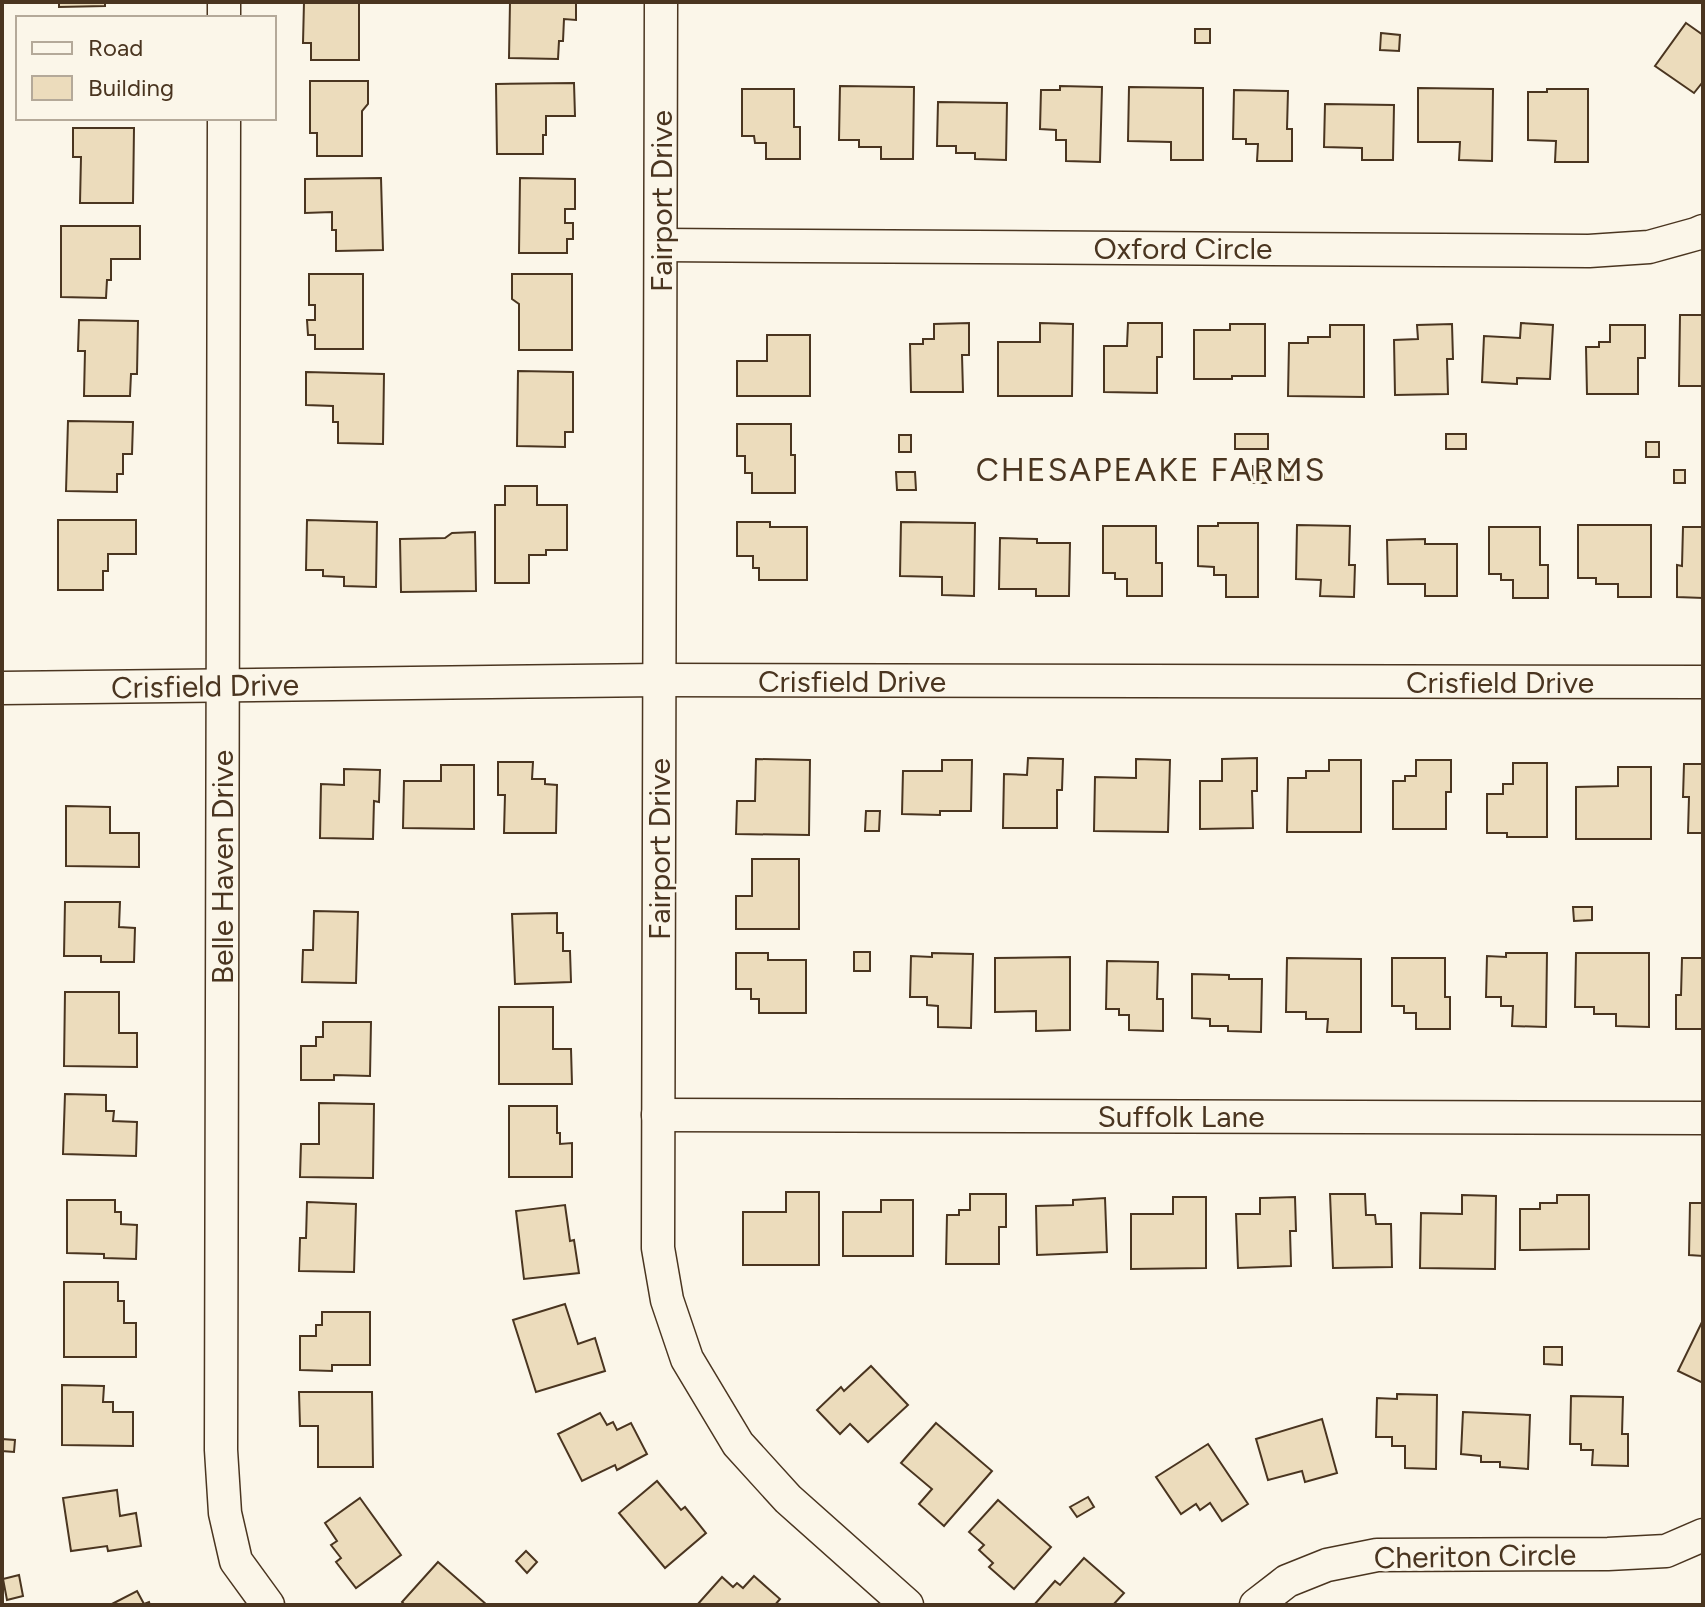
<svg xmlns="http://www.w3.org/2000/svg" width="1705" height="1607" font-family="Figtree,sans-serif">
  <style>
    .building { fill: #ecdcbc; stroke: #4a3520; stroke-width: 2 }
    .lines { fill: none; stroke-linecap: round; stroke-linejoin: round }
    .minor-casing { stroke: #4a3520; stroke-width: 35 }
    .minor { stroke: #fbf6e9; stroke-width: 32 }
    .labels { text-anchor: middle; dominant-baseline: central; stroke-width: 6; stroke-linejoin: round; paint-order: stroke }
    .street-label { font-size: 30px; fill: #4a3520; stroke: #fbf6e9 }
    .neighbourhood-label { font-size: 32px; letter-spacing: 2px; fill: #4a3520; stroke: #fbf6e9 }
  </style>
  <rect width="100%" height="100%" fill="#fbf6e9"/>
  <!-- building -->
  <g class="building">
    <polygon points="59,2 105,2 105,6 59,7"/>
    <polygon points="304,2 359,2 359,60 311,60 311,43 303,43"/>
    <polygon points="510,2 576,2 576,20 564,19 563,41 559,41 558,59 509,58"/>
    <polygon points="1686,23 1703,35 1703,84 1702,83 1694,93 1655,66"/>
    <rect x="1195" y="29" width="15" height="14"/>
    <polygon points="1381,33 1400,35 1399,51 1380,50"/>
    <polygon points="310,81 368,81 368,104 362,111 362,156 317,156 317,133 310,133"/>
    <polygon points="574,83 575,116 546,116 546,135 543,135 543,154 497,154 496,84"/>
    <polygon points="840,86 914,87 913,159 881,159 881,147 859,147 859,140 839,140"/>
    <polygon points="1060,86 1102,87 1100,162 1066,161 1066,140 1056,140 1056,130 1040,129 1041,90 1060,90"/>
    <polygon points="1129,87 1203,88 1203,160 1171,160 1171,142 1128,141"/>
    <polygon points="1418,88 1493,89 1492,161 1459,160 1460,142 1418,142"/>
    <polygon points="742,89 794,89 794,127 800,127 800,159 766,159 766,143 755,143 754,136 742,136"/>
    <polygon points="1547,89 1588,89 1588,162 1555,162 1556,141 1528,140 1528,92 1547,92"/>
    <polygon points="1234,90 1288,91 1287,129 1292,129 1292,161 1257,161 1258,144 1246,144 1246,139 1233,139"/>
    <polygon points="938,102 1007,103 1006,160 975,159 975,153 956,153 956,146 937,146"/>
    <polygon points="1325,104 1394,105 1393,160 1362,160 1362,148 1324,147"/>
    <polygon points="73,128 134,128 133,203 80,203 81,157 73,157"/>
    <polygon points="381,178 383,250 336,251 336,230 332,230 332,212 305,213 305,179"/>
    <polygon points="520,178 575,179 575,209 565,209 565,223 573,223 573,239 567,239 567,253 519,253"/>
    <polygon points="61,226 140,226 140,259 111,259 111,280 107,280 106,298 61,297"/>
    <polygon points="309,274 363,274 363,349 315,349 315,335 308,335 307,320 315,320 315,305 309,305"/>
    <polygon points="512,274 572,274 572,350 519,350 519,304 512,299"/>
    <polygon points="1680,315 1703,315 1703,386 1679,386"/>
    <polygon points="79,320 138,321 137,374 131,374 130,396 84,396 85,351 78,351"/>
    <polygon points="969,323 969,355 962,355 963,392 911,392 910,344 923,344 923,339 934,339 934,324"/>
    <polygon points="1040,323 1073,324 1072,396 998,396 998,342 1040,342"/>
    <polygon points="1128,323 1162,323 1162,357 1157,357 1157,393 1104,392 1104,346 1127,346"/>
    <polygon points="1521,323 1553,325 1550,379 1517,378 1517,384 1482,382 1484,336 1520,338"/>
    <polygon points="1230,324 1265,324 1265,376 1232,376 1232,379 1194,379 1194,330 1230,330"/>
    <polygon points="1452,324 1453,359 1447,359 1448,394 1395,395 1394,340 1418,339 1417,325"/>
    <polygon points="1330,325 1364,325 1364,397 1288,396 1289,343 1308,343 1308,337 1330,337"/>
    <polygon points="1610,325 1645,325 1645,358 1638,358 1638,394 1587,394 1586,347 1599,347 1599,342 1610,342"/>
    <polygon points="767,335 810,335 810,396 737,396 737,361 767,361"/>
    <polygon points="518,371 573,372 573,432 565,432 565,447 517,446"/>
    <polygon points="306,372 384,374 383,444 338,443 338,422 333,422 333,406 306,405"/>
    <polygon points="68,421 133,422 132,454 123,454 123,474 117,474 117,492 66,491"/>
    <polygon points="737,424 791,424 791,455 795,455 795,493 752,493 752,473 745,473 745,456 737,456"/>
    <rect x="1235" y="434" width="33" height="15"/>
    <rect x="1446" y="434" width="20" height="15"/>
    <rect x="899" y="435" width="12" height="17"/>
    <rect x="1646" y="442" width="13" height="15"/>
    <rect x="1284" y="462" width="17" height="18"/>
    <polygon points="1253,466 1269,466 1268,483 1253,483"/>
    <rect x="1674" y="470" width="11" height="13"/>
    <polygon points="896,472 915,472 916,490 897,490"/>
    <polygon points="505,486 537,486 537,505 567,505 567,550 546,550 546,555 529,555 529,583 495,583 495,505 505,505"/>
    <polygon points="58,520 136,520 136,554 108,554 108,571 103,571 103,590 58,590"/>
    <polygon points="307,520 377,522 376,587 344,586 344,577 323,576 323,570 306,570"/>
    <polygon points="737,522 770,522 770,527 807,527 807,580 759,580 759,568 753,568 753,556 737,556"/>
    <polygon points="901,522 975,523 974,596 942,595 942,577 900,576"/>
    <polygon points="1218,523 1258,523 1258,597 1226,597 1226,575 1214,575 1214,567 1198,566 1198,526 1218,526"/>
    <polygon points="1297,525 1350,526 1349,565 1355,565 1354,597 1320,596 1321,580 1296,579"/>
    <polygon points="1578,525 1651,525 1651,597 1618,597 1618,584 1596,584 1596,578 1578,578"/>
    <polygon points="1103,526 1156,526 1156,563 1162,563 1162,596 1127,596 1127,579 1115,579 1115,573 1103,573"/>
    <polygon points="1489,527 1540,527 1540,565 1548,565 1548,598 1513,598 1513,580 1501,580 1501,574 1489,574"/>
    <polygon points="1683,527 1703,527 1703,598 1677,597 1677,565 1682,566"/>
    <polygon points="475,532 476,591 401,592 400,539 445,538 452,533"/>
    <polygon points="1000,538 1037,539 1037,543 1070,543 1069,596 1036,596 1036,589 999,589"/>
    <polygon points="1425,539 1425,544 1457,544 1457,596 1425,596 1425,584 1388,584 1387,540"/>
    <polygon points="1028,758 1063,759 1062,790 1057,790 1057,828 1003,828 1004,774 1027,775"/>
    <polygon points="1257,758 1257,791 1252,791 1253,828 1200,829 1200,781 1222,781 1222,759"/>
    <polygon points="756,759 810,760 809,835 736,834 737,801 755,801"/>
    <polygon points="1136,759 1170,760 1168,832 1094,831 1095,777 1136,778"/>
    <polygon points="942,760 972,760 971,811 940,811 940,815 902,814 903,771 942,771"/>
    <polygon points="1329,760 1361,760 1361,832 1287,832 1288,778 1306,778 1306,771 1329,771"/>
    <polygon points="1416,760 1451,760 1451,792 1446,792 1446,829 1393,829 1393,781 1405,781 1405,776 1416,776"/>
    <polygon points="498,762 533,762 532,779 545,779 545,784 557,785 556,833 504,833 505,795 498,795"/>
    <polygon points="1513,763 1547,763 1547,837 1507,837 1507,833 1487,833 1487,794 1503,794 1503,784 1513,784"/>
    <polygon points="1684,764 1703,764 1703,833 1688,833 1689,797 1683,797"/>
    <polygon points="441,765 474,765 474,829 403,828 404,781 441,781"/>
    <polygon points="1618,767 1651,767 1651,839 1576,839 1576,787 1618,786"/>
    <polygon points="344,769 380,770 379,802 374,801 373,839 320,838 321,784 344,785"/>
    <polygon points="66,806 110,807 110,833 139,833 139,867 66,866"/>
    <polygon points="866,811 880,811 879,831 865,831"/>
    <polygon points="752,859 799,859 799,929 736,929 736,896 752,896"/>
    <polygon points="65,902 120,902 119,927 135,928 134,962 101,962 101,956 64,956"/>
    <polygon points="1573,907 1592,907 1592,920 1574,921"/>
    <polygon points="314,911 358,912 356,983 302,982 303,950 313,950"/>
    <polygon points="557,913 557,933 563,933 563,951 570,951 571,982 515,984 512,914"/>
    <rect x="854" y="952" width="16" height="19"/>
    <polygon points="736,953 768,953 768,960 806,960 806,1013 759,1013 759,999 751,999 751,989 736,989"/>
    <polygon points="932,953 973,954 971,1028 938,1027 938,1006 927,1005 927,997 910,997 911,956 932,957"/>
    <polygon points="1506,953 1547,953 1546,1027 1512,1026 1513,1006 1501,1006 1501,997 1486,997 1487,956 1506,957"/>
    <polygon points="1576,953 1649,953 1649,1027 1616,1026 1616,1014 1594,1014 1594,1007 1575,1007"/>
    <polygon points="1070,957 1070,1030 1036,1031 1036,1011 995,1012 995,958"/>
    <polygon points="1287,958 1361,959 1361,1032 1327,1032 1328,1019 1306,1019 1306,1012 1286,1012"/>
    <polygon points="1392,958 1445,958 1445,997 1450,997 1450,1029 1416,1029 1416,1013 1404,1013 1404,1006 1392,1006"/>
    <polygon points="1682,958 1703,958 1703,1029 1676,1029 1676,995 1681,995"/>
    <polygon points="1107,961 1158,962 1157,999 1163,999 1163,1031 1129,1030 1129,1015 1119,1015 1119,1009 1106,1009"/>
    <polygon points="1192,974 1229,975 1229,979 1262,979 1261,1032 1228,1031 1228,1026 1210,1026 1210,1019 1192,1018"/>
    <polygon points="65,992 119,992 119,1033 137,1033 137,1067 64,1066"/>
    <polygon points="499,1007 553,1007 553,1049 571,1049 572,1084 499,1084"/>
    <polygon points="323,1022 371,1022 370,1076 334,1075 334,1080 301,1080 301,1046 316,1046 316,1037 323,1037"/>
    <polygon points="65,1094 106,1095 106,1111 114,1111 113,1121 137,1122 136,1156 63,1154"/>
    <polygon points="319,1103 374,1104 373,1178 300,1177 301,1144 319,1144"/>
    <polygon points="509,1106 557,1106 557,1133 560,1133 560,1144 572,1143 572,1177 509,1177"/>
    <polygon points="786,1192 819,1192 819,1265 743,1265 743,1212 786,1212"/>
    <polygon points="970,1194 1006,1194 1006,1227 999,1227 999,1264 946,1264 947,1215 959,1215 959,1210 970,1210"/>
    <polygon points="1330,1194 1365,1194 1366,1215 1375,1215 1376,1224 1391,1224 1392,1267 1333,1268"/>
    <polygon points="1462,1195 1496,1196 1495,1269 1420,1268 1421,1213 1462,1214"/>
    <polygon points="1557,1195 1589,1195 1589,1249 1520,1250 1520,1209 1540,1209 1540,1203 1557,1203"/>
    <polygon points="1173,1197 1206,1197 1206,1268 1131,1269 1131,1214 1173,1214"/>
    <polygon points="1295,1197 1296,1231 1290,1231 1291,1266 1238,1268 1236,1214 1260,1214 1260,1198"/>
    <polygon points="1105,1198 1107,1252 1037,1255 1036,1206 1073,1205 1073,1200"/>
    <polygon points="67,1200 115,1200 115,1212 121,1212 121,1224 137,1225 136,1259 104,1258 104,1254 67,1253"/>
    <polygon points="881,1200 913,1200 913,1256 843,1256 843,1212 881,1212"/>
    <polygon points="307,1202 356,1204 354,1272 299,1271 300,1238 306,1238"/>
    <polygon points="1690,1203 1703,1203 1703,1256 1689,1255"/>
    <polygon points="565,1205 570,1241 574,1240 579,1273 524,1279 516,1211"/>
    <polygon points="64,1282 118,1282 118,1301 124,1301 124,1323 136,1323 136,1357 64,1357"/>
    <polygon points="565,1304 578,1344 595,1338 605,1371 536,1392 513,1320"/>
    <polygon points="322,1312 370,1312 370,1365 332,1365 332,1371 300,1370 300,1336 316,1336 316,1325 322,1325"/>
    <polygon points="1703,1320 1703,1383 1678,1371"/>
    <polygon points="1544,1347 1562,1347 1562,1365 1544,1364"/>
    <polygon points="871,1366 908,1405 868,1442 850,1424 840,1434 817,1410 841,1387 844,1391"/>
    <polygon points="62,1385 104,1386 103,1402 113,1402 113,1412 133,1412 133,1446 62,1445"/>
    <polygon points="299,1392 372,1392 373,1467 318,1467 318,1426 300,1426"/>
    <polygon points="1397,1394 1437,1395 1436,1469 1405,1468 1405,1446 1392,1446 1392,1437 1376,1437 1377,1398 1397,1399"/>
    <polygon points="1571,1396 1623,1397 1622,1434 1628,1434 1628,1466 1592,1465 1593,1450 1581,1450 1581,1444 1570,1444"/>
    <polygon points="1463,1412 1530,1415 1528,1469 1500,1467 1500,1462 1481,1462 1481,1456 1461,1454"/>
    <polygon points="600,1413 607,1425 613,1422 617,1430 631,1423 647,1454 617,1470 615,1465 582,1481 558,1434"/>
    <polygon points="1322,1419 1337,1473 1305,1482 1302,1471 1268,1480 1256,1439"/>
    <polygon points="936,1423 992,1471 944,1526 919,1504 932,1489 901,1463"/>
    <polygon points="2,1439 15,1440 14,1452 2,1451"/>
    <polygon points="1208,1444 1248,1504 1222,1521 1210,1503 1200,1510 1196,1504 1181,1514 1156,1477"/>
    <polygon points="657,1481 681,1510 685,1507 706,1533 665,1568 619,1513"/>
    <polygon points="117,1490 120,1516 136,1513 141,1546 108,1551 107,1546 71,1551 63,1498"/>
    <polygon points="1088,1497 1094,1507 1077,1517 1070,1507"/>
    <polygon points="360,1498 401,1555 356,1588 336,1562 341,1558 331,1545 337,1541 325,1523"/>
    <polygon points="998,1500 1051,1547 1014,1589 989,1567 993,1563 979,1550 984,1545 969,1532"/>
    <polygon points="526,1551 537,1562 527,1573 516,1561"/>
    <polygon points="1084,1558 1124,1593 1113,1605 1034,1605 1055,1581 1060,1585"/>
    <polygon points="438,1562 487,1605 405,1605 402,1602"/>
    <polygon points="19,1575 23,1596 7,1600 3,1579"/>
    <polygon points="754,1576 780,1599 775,1605 697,1605 722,1577 733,1587 737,1583 743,1588"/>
    <polygon points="137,1591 144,1604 149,1602 150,1605 110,1605"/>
  </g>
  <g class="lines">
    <defs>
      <g id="minor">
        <polyline points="661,2 658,1248 667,1300 687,1359 738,1444 788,1499 907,1605"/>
        <polyline points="224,18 224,2"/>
        <polyline points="224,118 221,1450 225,1513 236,1561 268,1605"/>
        <polyline points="661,245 1589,251 1649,247 1696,234 1703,231"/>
        <polyline points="2,688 659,680 1703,682"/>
        <polyline points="658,1115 1703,1118"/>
        <polyline points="1256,1605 1287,1581 1327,1565 1377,1555 1608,1554 1666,1551 1703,1535"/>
      </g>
    </defs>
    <!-- minor casing -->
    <use href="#minor" class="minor-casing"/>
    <!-- minor -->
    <use href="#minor" class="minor"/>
  </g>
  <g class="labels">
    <!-- street labels -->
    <g class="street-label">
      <text transform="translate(661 201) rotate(-90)">Fairport Drive</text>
      <text x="1183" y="248">Oxford Circle</text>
      <text x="852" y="681">Crisfield Drive</text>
      <text x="1500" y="682">Crisfield Drive</text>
      <text transform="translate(205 686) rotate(-1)">Crisfield Drive</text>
      <text transform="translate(659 849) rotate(-90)">Fairport Drive</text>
      <text transform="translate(222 867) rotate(-90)">Belle Haven Drive</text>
      <text x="1181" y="1116">Suffolk Lane</text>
      <text transform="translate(1475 1556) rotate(-1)">Cheriton Circle</text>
    </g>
    <!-- neighbourhood labels -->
    <g class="neighbourhood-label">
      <text x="1151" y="470">CHESAPEAKE FARMS</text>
    </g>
  </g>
  <!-- border -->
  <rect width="1705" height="1607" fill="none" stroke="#4a3520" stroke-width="8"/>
  <!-- legend -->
  <rect x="16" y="16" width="260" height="104" fill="#fbf6e9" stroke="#b4a999" stroke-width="2"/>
  <rect x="32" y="42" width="40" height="12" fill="#fbf6e9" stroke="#b4a999" stroke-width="2"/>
  <text x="88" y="56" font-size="24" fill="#4a3520">Road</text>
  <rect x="32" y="76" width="40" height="24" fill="#ecdcbc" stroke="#b4a999" stroke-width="2"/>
  <text x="88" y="96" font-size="24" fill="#4a3520">Building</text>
</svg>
